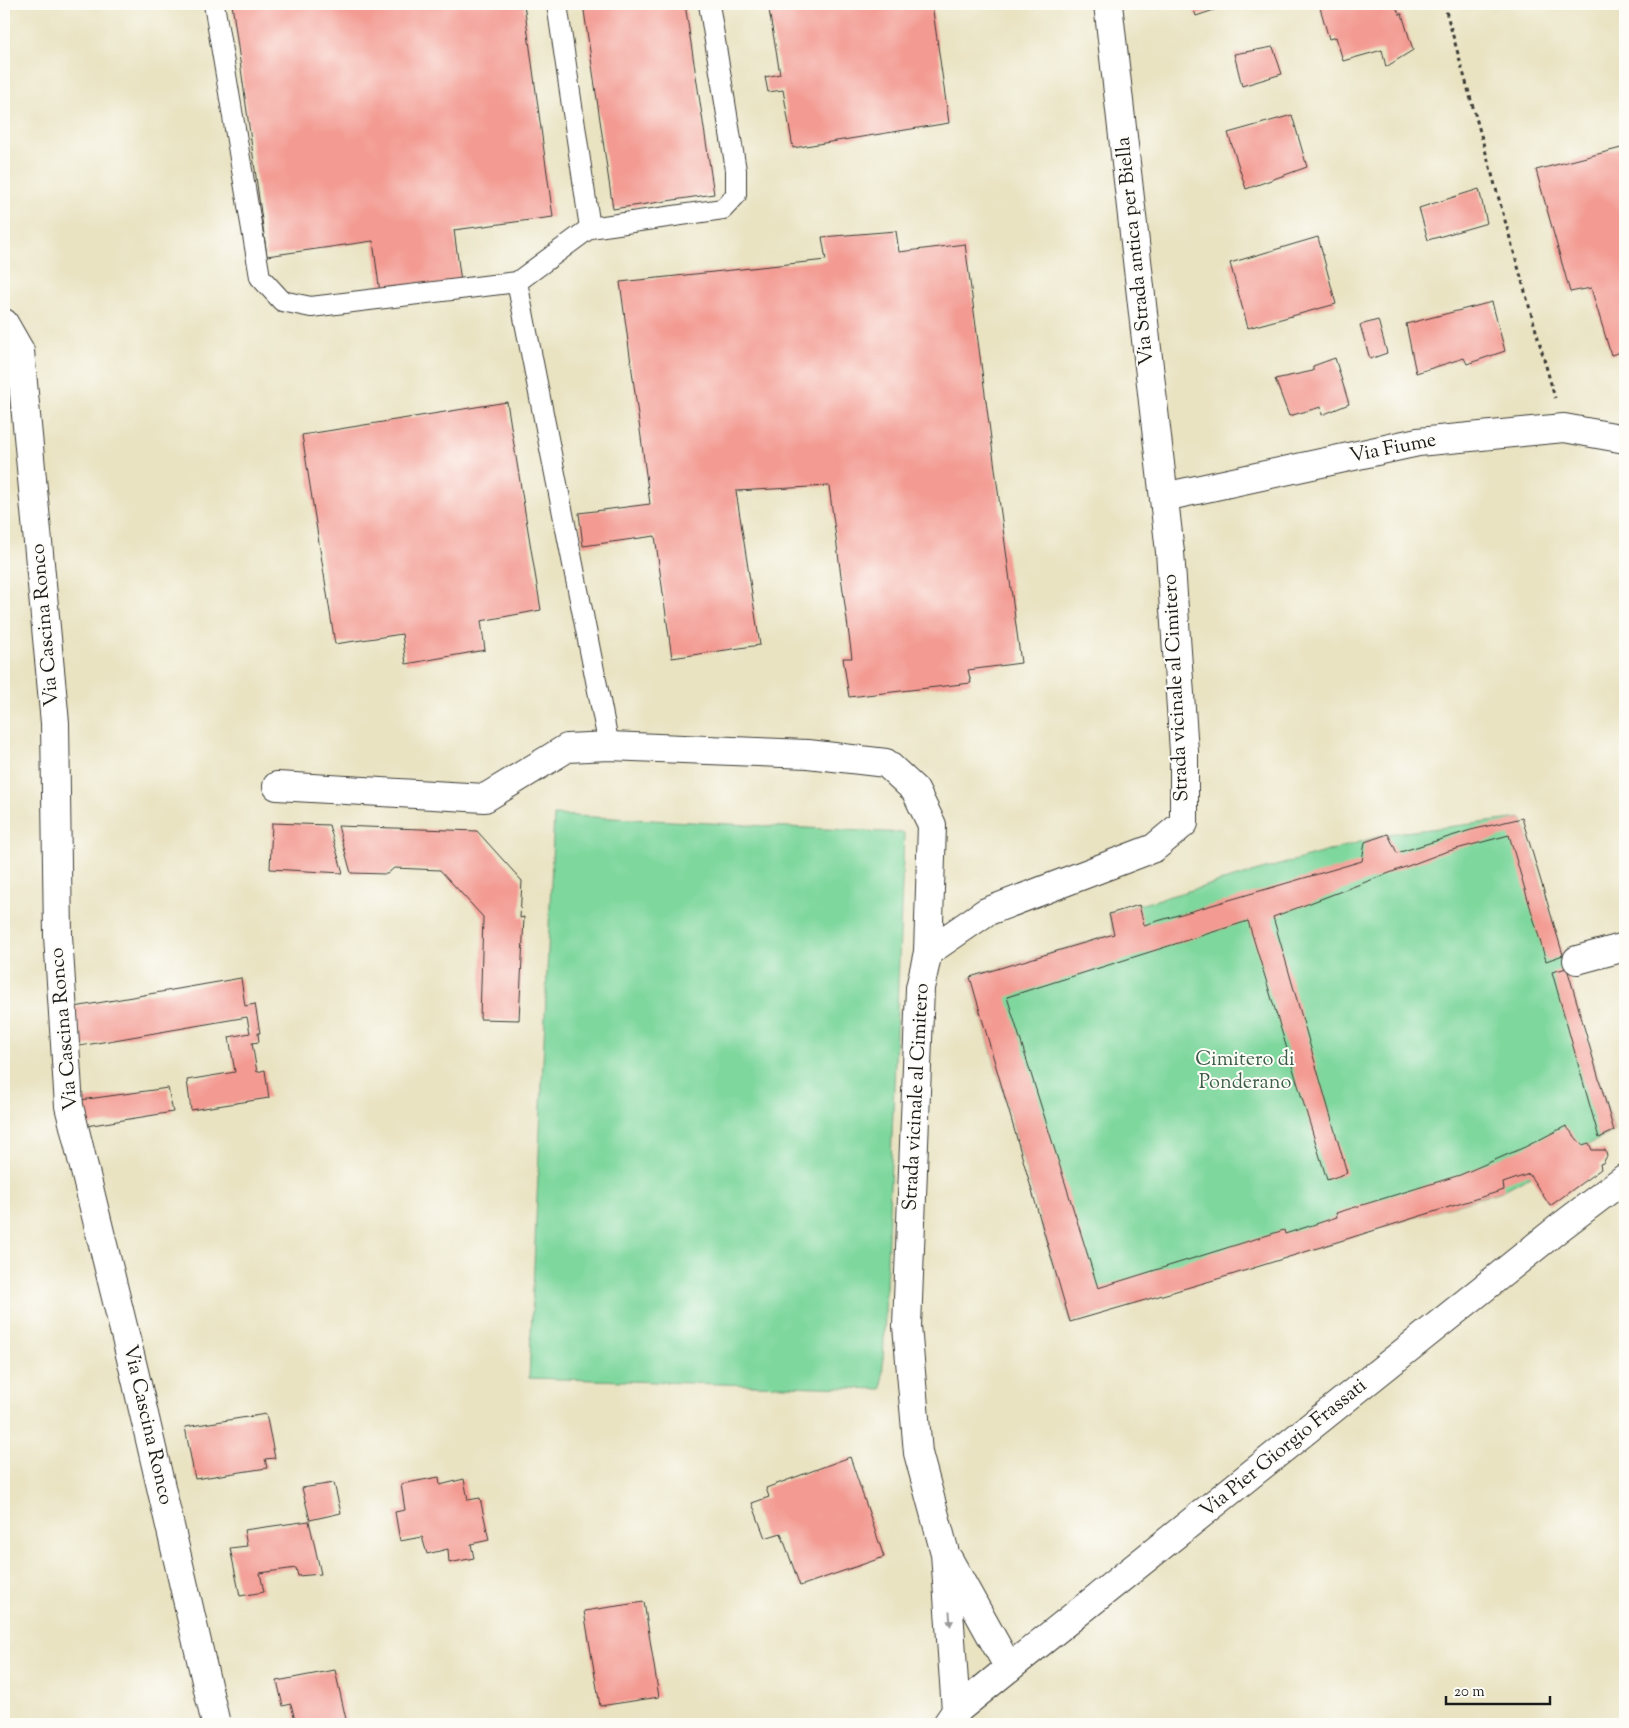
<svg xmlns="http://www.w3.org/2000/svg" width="1629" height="1728" font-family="'Sorts Mill Goudy',serif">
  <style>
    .green { fill: #7ed79d; stroke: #4d7a5c }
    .building { fill: #f39b93 }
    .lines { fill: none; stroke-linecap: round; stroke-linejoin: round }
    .service-casing { stroke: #3b3a35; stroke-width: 22 }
    .minor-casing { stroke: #3b3a35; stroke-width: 30 }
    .tertiary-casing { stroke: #3b3a35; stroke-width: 30 }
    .path { stroke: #3b3a35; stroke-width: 3; stroke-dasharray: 4 4; stroke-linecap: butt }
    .service { stroke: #fff; stroke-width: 20 }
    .minor { stroke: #fff; stroke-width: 28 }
    .tertiary { stroke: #fff; stroke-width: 28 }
    .oneway { fill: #999 }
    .labels { text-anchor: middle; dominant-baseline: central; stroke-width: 4; stroke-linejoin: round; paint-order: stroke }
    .street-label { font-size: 20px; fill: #1c1c1c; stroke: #fdfcf7 }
    .park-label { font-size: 20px; fill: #3e5d49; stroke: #fdfcf7 }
  </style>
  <rect width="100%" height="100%" fill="#fdfcf7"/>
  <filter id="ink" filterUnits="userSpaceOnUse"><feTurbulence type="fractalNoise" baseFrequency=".02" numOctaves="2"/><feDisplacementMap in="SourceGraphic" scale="10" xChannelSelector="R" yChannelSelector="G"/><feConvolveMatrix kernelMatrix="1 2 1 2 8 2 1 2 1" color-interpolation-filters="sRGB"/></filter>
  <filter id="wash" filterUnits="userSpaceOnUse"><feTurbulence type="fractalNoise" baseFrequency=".0096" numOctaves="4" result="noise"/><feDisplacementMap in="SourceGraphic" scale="20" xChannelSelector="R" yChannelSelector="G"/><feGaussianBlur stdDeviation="1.12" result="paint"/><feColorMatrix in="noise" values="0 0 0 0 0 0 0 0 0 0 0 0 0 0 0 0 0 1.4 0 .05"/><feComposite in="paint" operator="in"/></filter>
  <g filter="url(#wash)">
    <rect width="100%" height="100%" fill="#e9e3c2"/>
    <!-- green -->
    <g class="green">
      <polygon points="554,815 904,833 882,1389 529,1378"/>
      <polygon points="1522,818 1614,1131 1502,1191 1070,1322 970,977 1114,934 1109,914 1139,905 1388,834"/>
    </g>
    <g id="blocks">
      <!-- building -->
      <g class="building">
        <polygon points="232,4 524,4 553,217 454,230 461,282 380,293 373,241 267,256"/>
        <polygon points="583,4 685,4 714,194 613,209"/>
        <polygon points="768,4 932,4 949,123 793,148 783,90 768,92 765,77 780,74"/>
        <polygon points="1192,4 1232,4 1196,16"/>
        <polygon points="1319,4 1395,4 1399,14 1402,14 1413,50 1386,67 1382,50 1343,61 1336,37 1329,39"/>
        <polygon points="1273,47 1282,74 1242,86 1234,54"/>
        <polygon points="1292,115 1307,167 1246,189 1228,133"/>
        <polygon points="1625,147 1625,351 1611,355 1591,288 1570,292 1536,170"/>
        <polygon points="1479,189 1487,223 1428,240 1419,208"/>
        <polygon points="896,231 899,252 965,244 1021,663 968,670 971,683 849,697 843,658 852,658 829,486 736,491 760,645 672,658 655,536 583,546 579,513 650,504 620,282 826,260 822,237"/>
        <polygon points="1318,237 1336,304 1248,328 1230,263"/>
        <polygon points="1492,302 1505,351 1467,364 1464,358 1416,373 1406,324"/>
        <polygon points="1378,320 1387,353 1370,359 1360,325"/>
        <polygon points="1335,358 1349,404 1322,415 1321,407 1289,416 1275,379 1313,371 1313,366"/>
        <polygon points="507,402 541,610 481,621 485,650 406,664 402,634 335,644 302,435"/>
        <polygon points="1522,818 1563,955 1546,961 1509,835 1445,852 1273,917 1347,1173 1327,1180 1248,921 1007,997 1098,1288 1284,1230 1285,1234 1337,1217 1336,1213 1460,1175 1525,1147 1566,1126 1582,1145 1589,1143 1592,1150 1605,1150 1607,1156 1603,1163 1600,1164 1601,1169 1550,1206 1529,1174 1503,1183 1504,1190 1231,1275 1070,1322 970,977 1114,934 1109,914 1139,905 1144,925 1362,861 1365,842 1388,834 1397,853 1471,830"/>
        <polygon points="272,823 329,825 343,873 270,869"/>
        <polygon points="338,826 477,831 522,881 520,918 524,917 519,1020 480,1019 483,917 440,870 394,868 387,874 351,873"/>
        <polygon points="1567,968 1614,1131 1599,1138 1552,972"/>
        <polygon points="241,978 245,1006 255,1004 260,1033 258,1033 259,1042 252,1043 257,1072 265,1070 269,1098 191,1110 187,1080 235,1072 229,1037 250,1033 247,1017 74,1047 69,1008"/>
        <polygon points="168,1088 173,1112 86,1126 80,1100"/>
        <polygon points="266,1414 275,1458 265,1459 267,1468 195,1479 185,1427"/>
        <polygon points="850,1457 884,1557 800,1586 781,1533 765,1538 752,1503 769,1497 766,1488"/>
        <polygon points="439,1477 440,1485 464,1479 468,1500 480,1498 489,1540 471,1544 474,1558 449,1563 448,1549 427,1554 422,1537 400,1541 395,1512 405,1510 401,1484"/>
        <polygon points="334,1483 341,1513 310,1520 302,1488"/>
        <polygon points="309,1521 321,1574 298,1576 296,1568 260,1573 264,1592 240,1596 230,1548 247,1546 244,1530"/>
        <polygon points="644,1602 659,1697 600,1706 584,1611"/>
        <polygon points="335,1670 347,1724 296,1724 291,1704 283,1706 277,1681"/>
      </g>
    </g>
  </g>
  <g filter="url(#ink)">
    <use href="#blocks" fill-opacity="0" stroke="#3b3a35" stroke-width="1"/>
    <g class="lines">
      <defs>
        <g id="service">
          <polyline points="214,4 260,277 282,301 311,307 517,282 590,228 723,209 736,195 736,170 709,4"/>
          <polyline points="557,4 590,228"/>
          <polyline points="517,282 609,746"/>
        </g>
        <g id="minor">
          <polyline points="4,323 20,351 55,723 58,936 69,1106 134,1371 216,1724"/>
          <polyline points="1164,497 1418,442 1564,428 1625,439"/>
          <polyline points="277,786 485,798 567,748 609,746 808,754 886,763 915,790 932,825 928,952"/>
          <polyline points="1577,960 1625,947"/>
          <polyline points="949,1560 1009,1668"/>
          <polyline points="956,1711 945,1553 918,1453 907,1326 920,988 928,952 986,912 1154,848 1184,823 1184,751 1170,552 1108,4"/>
        </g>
        <polyline id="tertiary" points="947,1724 956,1711 1009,1668 1559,1228 1625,1178"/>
      </defs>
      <!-- service casing -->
      <use href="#service" class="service-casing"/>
      <!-- minor casing -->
      <use href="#minor" class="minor-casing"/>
      <!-- tertiary casing -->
      <use href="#tertiary" class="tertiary-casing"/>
      <!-- path -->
      <polyline class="path" points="1444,4 1555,398"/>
      <!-- service -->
      <use href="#service" class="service"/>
      <!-- minor -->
      <use href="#minor" class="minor"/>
      <!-- tertiary -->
      <use href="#tertiary" class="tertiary"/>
    </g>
    <!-- one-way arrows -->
    <defs><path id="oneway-solid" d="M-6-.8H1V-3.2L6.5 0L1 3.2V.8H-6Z" transform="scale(1.25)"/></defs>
    <use class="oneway" href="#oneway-solid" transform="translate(950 1619) rotate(86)"/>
  </g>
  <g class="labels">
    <!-- street labels -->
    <g class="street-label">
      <text transform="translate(1136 251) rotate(-96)">Via Strada antica per Biella</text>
      <text transform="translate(1393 449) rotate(-11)">Via Fiume</text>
      <text transform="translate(46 625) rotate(-95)">Via Cascina Ronco</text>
      <text transform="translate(1177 688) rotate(-93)">Strada vicinale al Cimitero</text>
      <text transform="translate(65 1029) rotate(-95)">Via Cascina Ronco</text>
      <text transform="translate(917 1097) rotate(-87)">Strada vicinale al Cimitero</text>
      <text transform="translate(147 1425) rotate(77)">Via Cascina Ronco</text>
      <text transform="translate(1284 1449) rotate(-39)">Via Pier Giorgio Frassati</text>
    </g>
    <!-- park labels -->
    <g class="park-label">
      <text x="1245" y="1060">Cimitero di<tspan x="1245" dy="23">Ponderano</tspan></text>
    </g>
  </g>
  <!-- margin -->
  <rect width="1629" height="1728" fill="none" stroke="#fdfcf7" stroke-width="20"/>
  <!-- scale -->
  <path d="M1446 1696v8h104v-8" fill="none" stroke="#1c1c1c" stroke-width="2.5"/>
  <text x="1454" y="1696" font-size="15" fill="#1c1c1c" stroke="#fdfcf7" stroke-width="4" paint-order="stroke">20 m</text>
</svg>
